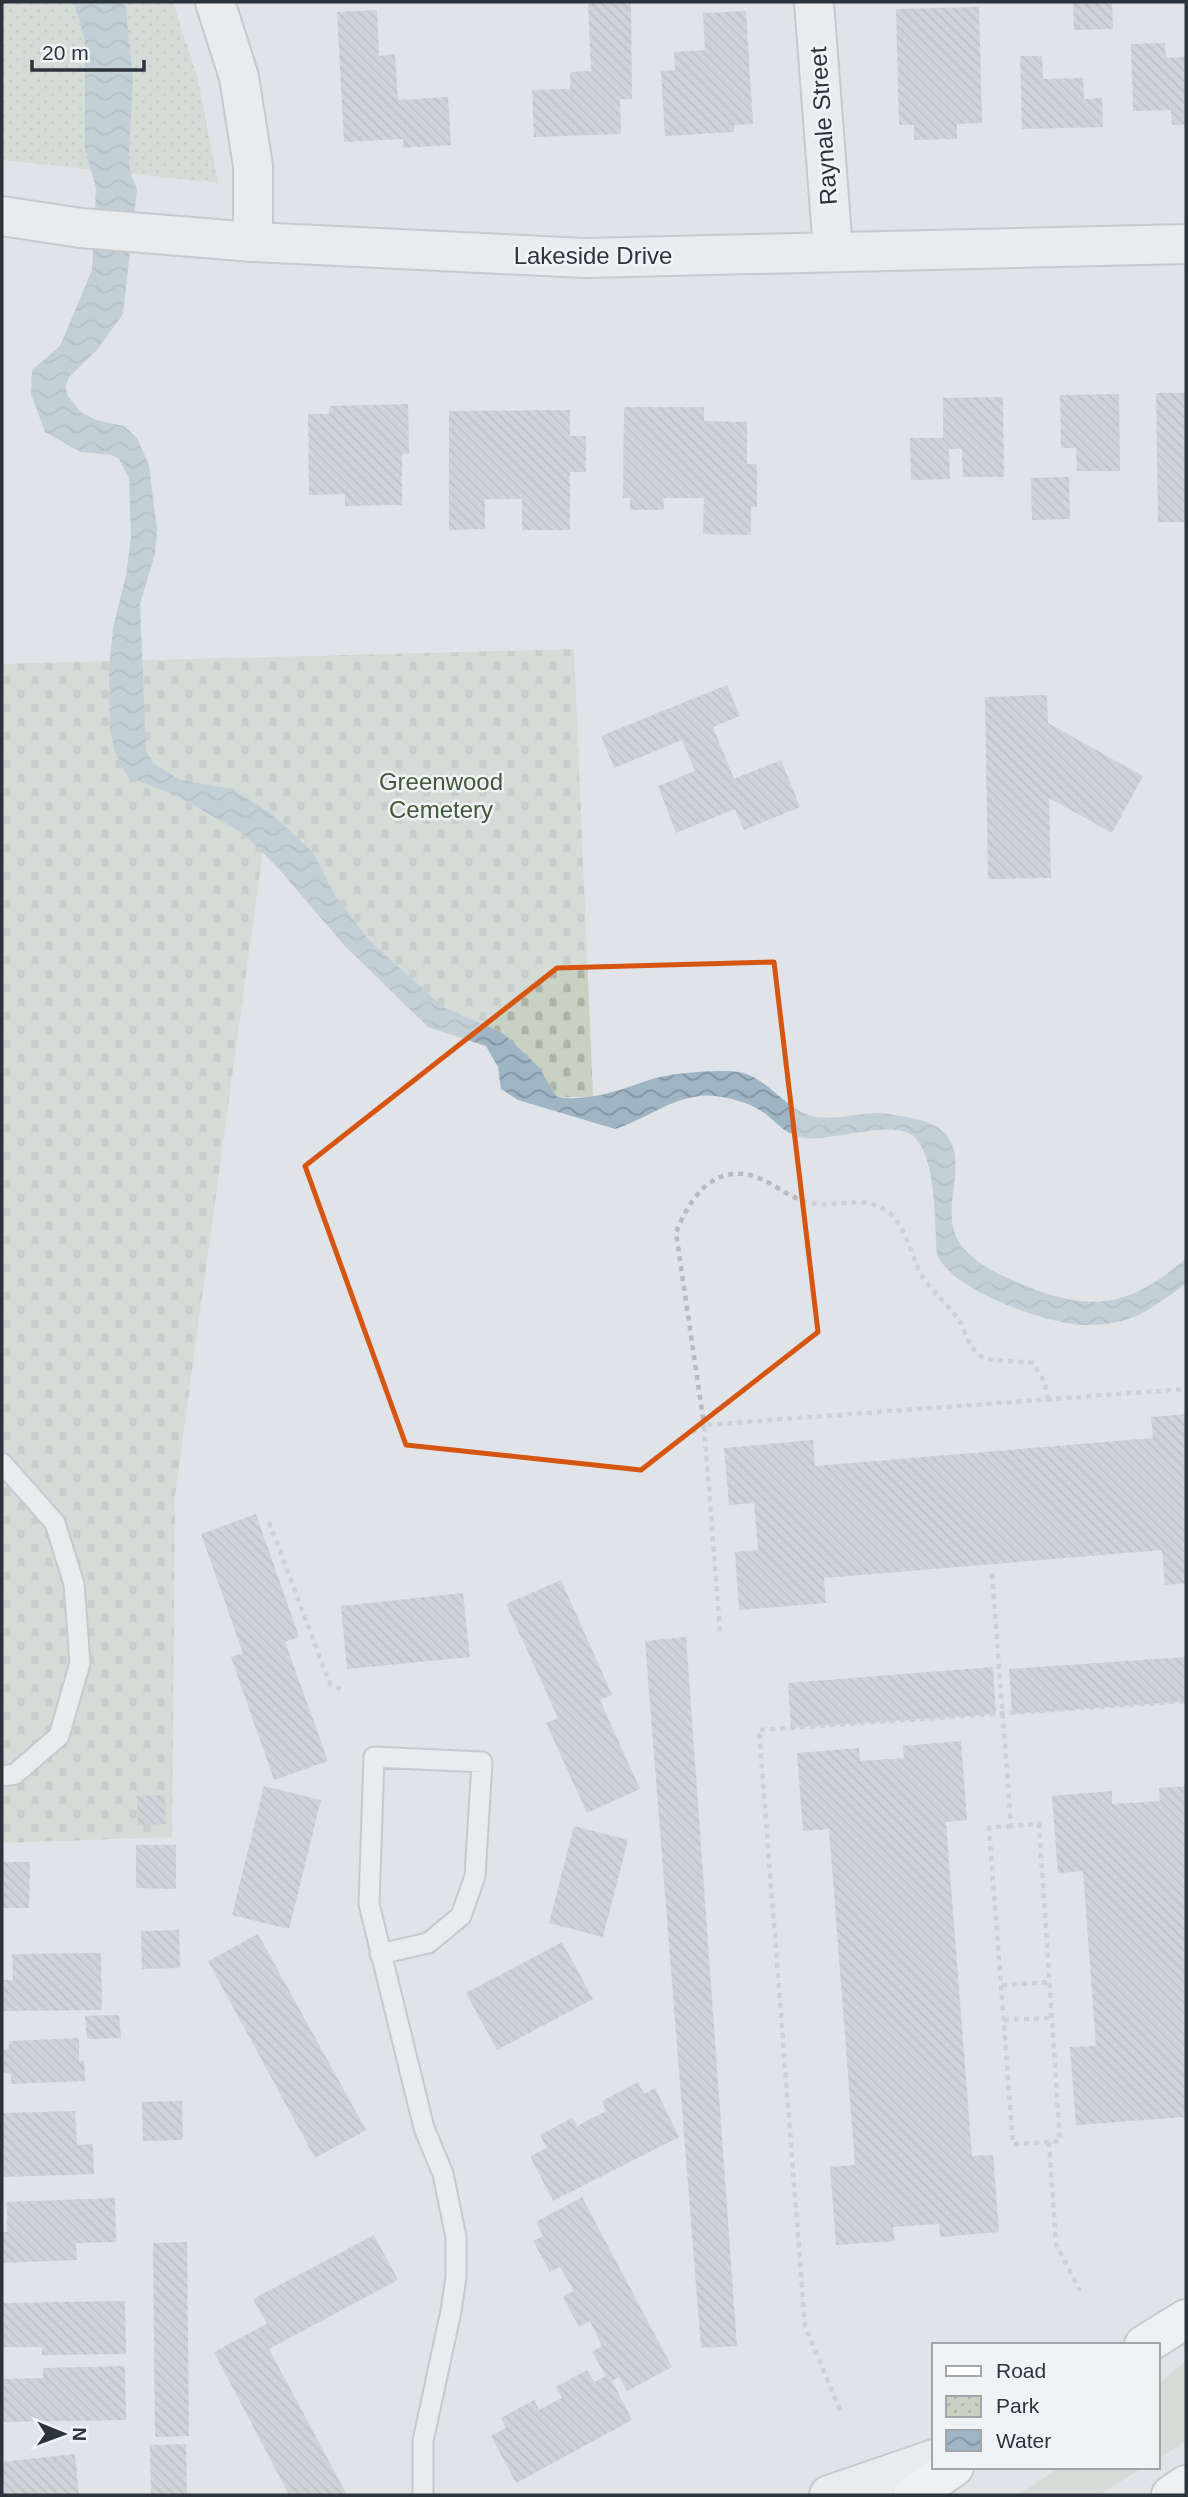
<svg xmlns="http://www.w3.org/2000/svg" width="1188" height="2497" font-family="Arial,sans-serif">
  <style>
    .grass { fill: #c8d1c2 }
    .cemetery { fill: url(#cemetery-stones) }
    .park { fill: url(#park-dots) }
    .water { fill: url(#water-waves) }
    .building { fill: url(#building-back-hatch) }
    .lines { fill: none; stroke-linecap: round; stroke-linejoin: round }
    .service-casing { stroke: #a6abb1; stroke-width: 23 }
    .minor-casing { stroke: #a6abb1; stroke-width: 42 }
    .tertiary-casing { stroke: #a6abb1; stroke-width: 42 }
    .primary-casing { stroke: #a1aab2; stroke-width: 42 }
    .path { stroke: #b7babe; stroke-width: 4.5; stroke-dasharray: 5 5; stroke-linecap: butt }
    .service { stroke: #f3f4f6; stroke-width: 19 }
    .minor { stroke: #f3f4f6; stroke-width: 38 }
    .tertiary { stroke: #f3f4f6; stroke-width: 38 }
    .primary { stroke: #fff; stroke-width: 38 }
    .marked { fill: none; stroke: #d55511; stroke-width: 5; stroke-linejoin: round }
    .labels { text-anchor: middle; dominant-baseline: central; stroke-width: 5; stroke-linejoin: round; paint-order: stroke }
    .street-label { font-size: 24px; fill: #2b333d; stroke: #f0f3f5 }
    .park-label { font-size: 24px; fill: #425839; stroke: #f0f3f5 }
  </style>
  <defs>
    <pattern id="cemetery-stones" width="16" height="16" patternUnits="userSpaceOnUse" patternTransform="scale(1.75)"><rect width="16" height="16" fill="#c8d1c2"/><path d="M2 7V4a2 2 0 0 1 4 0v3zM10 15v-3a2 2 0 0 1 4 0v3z" fill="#acb4a8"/></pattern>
    <pattern id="park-dots" width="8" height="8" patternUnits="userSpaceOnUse" patternTransform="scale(1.75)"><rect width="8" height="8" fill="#c8d1c2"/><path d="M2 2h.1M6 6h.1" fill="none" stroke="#acb4a8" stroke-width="1.8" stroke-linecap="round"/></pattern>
    <pattern id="water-waves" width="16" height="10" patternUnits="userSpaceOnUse" patternTransform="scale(1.75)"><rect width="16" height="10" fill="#9fb5c4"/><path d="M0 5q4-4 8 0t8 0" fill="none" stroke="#8294a0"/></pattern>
    <pattern id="building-back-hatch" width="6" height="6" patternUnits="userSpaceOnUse" patternTransform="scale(1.75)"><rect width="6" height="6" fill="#b8bec4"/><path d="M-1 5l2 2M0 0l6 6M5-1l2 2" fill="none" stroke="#969ba0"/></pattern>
  </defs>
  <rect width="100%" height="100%" fill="#e0e4e8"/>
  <!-- grass -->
  <g class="grass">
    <polygon points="1186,2361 1186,2441 1158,2459 1158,2384"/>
    <polygon points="1060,2467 1144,2467 1099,2495 1018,2495"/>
  </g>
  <!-- cemetery -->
  <polygon class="cemetery" points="574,649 593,1097 557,1097 538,1066 503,1033 443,1007 369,940 335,895 313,852 268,813 175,1495 172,1837 2,1843 2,664"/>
  <!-- park -->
  <polygon class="park" points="2,2 173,2 198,80 218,183 2,160"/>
  <!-- water -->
  <path class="water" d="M74,2H125L133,79L129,155L130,172L137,189L123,314L96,351L69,377L66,385L67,395L81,412L96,420L124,426L137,438L149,465L157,530L155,554L140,604L146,750L153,763L180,780L232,789L269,812L313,852L335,895L369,940L443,1007L503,1033L538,1066L557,1097C590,1102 619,1090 649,1080C669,1073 719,1069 739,1072C767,1077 784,1108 811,1116C833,1121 858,1113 880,1113C891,1114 905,1117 916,1119C988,1136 935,1200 958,1240C969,1260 992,1271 1012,1280C1083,1312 1126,1312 1186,1258V1284C1166,1297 1145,1316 1121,1321C1110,1324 1095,1325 1083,1325C1045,1323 953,1291 937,1255C934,1224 937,1158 914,1137C895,1118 832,1142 805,1138C782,1135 774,1117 756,1108C741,1100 716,1094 699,1096C668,1100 644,1120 615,1129L518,1100L501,1089L498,1067L486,1046L428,1027L344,945L278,868L243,833L177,796L128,777L115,752L110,730L109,669L113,628L126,575L131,537L129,478L119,459L112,455L81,452L45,432L31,394L32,370L60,346L92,270L96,188L85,148V41Z"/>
  <!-- building -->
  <g class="building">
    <polygon points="631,2 632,99 620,99 621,134 534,137 532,90 570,89 570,72 591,71 588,3"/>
    <polygon points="1073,2 1112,2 1113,29 1074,30"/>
    <polygon points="979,7 982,123 957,124 957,139 914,140 914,125 899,125 896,9"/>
    <polygon points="377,10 379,56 395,54 398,100 448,97 451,145 403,148 403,139 344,142 337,12"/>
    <polygon points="746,11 753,124 734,125 734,132 665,136 661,71 675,70 674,52 705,50 703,13"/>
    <polygon points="1165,43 1166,58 1186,57 1186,125 1172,125 1171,110 1133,111 1131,44"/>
    <polygon points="1020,56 1042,56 1043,79 1083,78 1084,99 1102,98 1103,127 1022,129"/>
    <polygon points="1156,393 1186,393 1186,522 1158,522"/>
    <polygon points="1119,394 1120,471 1077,471 1076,448 1061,448 1060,395"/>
    <polygon points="1003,397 1004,477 963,477 962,449 949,449 950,479 911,480 910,438 943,438 943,398"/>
    <polygon points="408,404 409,454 402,454 402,505 345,506 345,494 309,495 308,414 329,414 330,406"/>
    <polygon points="624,407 704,407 704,421 747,422 747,464 757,464 757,507 751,507 751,535 703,534 704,498 663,498 664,510 630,510 630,498 623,498"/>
    <polygon points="570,410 570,436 586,436 586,472 570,472 570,530 522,530 522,499 485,499 485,529 449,530 449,411"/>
    <polygon points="1069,477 1070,519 1032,520 1031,478"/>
    <polygon points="727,685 740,716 713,727 734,779 781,760 800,807 744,830 735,809 676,833 658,786 695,771 682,740 614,768 601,736"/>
    <polygon points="1047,695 1048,723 1143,776 1112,833 1049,798 1051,878 988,879 985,697"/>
    <polygon points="1186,1414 1186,1583 1165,1585 1162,1550 824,1578 826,1603 739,1610 735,1552 758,1550 754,1503 729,1505 724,1448 813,1440 815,1466 1153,1438 1151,1417"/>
    <polygon points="256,1514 299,1637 285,1642 328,1761 274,1780 231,1657 243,1653 201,1534"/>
    <polygon points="561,1580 612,1695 600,1700 640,1789 587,1813 546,1723 558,1718 506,1604"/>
    <polygon points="463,1593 470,1657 347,1669 341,1606"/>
    <polygon points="686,1637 737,2346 701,2348 645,1641"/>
    <polygon points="1186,1657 1186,1701 1012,1714 1009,1669"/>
    <polygon points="993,1667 996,1714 791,1728 788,1683"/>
    <polygon points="961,1741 967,1820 946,1822 972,2156 993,2155 999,2232 940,2237 939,2224 893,2227 895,2241 836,2245 830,2167 855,2165 829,1829 803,1831 797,1753 859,1748 860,1761 904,1758 903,1746"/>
    <polygon points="264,1786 321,1800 289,1929 232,1915"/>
    <polygon points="1186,1786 1186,2117 1076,2125 1070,2047 1096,2046 1083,1871 1058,1873 1052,1796 1112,1791 1112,1804 1160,1801 1159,1788"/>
    <polygon points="165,1795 166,1824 138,1825 137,1796"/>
    <polygon points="574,1826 628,1840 603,1937 549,1923"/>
    <polygon points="136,1845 176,1845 176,1889 136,1888"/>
    <polygon points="2,1862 30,1862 29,1908 2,1908"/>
    <polygon points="179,1930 180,1968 142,1969 141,1931"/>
    <polygon points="258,1934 366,2130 315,2158 208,1961"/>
    <polygon points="562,1942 593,1999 497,2050 466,1993"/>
    <polygon points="101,1953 102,2010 2,2011 2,1980 13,1980 12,1954"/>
    <polygon points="119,2015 121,2038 87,2039 85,2016"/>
    <polygon points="79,2038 79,2061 84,2060 85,2081 11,2084 11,2074 2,2072 2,2050 9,2049 9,2041"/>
    <polygon points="638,2082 644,2094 655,2088 679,2137 553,2201 530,2156 547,2148 540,2135 572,2118 577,2126 606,2111 602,2101"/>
    <polygon points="182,2101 183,2140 143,2141 142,2102"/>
    <polygon points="75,2111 77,2145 93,2144 94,2174 2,2177 2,2113"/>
    <polygon points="582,2197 672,2367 627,2391 619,2377 612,2381 632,2420 516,2483 491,2436 506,2428 501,2418 534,2400 539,2410 562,2398 556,2387 587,2370 594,2382 606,2376 592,2352 602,2346 590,2321 579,2327 563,2297 574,2291 560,2267 550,2272 533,2241 543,2236 536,2222"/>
    <polygon points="115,2198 116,2242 76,2243 77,2260 2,2263 2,2232 7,2232 7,2202"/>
    <polygon points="374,2235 398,2280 269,2349 347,2495 289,2495 214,2352 267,2324 253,2299"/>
    <polygon points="187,2242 189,2436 155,2437 153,2243"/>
    <polygon points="125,2301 126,2354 42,2355 42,2347 2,2347 2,2303"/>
    <polygon points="125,2366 126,2420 2,2422 2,2379 43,2378 43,2368"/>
    <polygon points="186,2444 187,2495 151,2495 150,2445"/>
    <polygon points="75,2454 79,2495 2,2495 2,2462"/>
  </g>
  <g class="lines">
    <defs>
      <g id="service">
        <polyline points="2,1463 55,1523 74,1584 80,1663 59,1736 15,1774 2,1776"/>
        <polyline points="380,1954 428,1943 461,1916 475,1876 482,1762 374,1757 369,1904 424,2128 443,2174 456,2237 456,2277 451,2311 423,2441 423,2495"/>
      </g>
      <g id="minor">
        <polyline points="215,2 239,77 253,166 253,242"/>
        <polyline points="814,2 833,250"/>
        <polyline points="2,216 81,228 253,242 585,258 1186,244"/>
      </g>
      <polyline id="tertiary" points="829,2495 934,2459"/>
      <g id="primary">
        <polyline points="1144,2345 1186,2319"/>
        <polyline points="913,2495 954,2467"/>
        <polyline points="1171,2495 1186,2485"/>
      </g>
    </defs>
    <!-- service casing -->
    <use href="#service" class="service-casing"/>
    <!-- minor casing -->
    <use href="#minor" class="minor-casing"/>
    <!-- tertiary casing -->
    <use href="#tertiary" class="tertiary-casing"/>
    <!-- primary casing -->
    <use href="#primary" class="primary-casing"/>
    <!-- path -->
    <g class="path">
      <path d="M692,1433L704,1425L676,1233C688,1201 712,1164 753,1176C773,1182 790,1199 811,1203C834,1208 858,1196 880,1207C906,1219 909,1252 921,1274C932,1293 951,1306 961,1324C967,1336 971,1353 985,1358C996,1362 1021,1361 1033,1363L1044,1381L1048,1399"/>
      <polyline points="269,1522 330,1684 343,1690"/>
      <polyline points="992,1574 1011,1826 1039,1824 1060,2141 1049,2142 1056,2244 1080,2291"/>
      <polyline points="720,1631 704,1425 1186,1389"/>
      <polyline points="1011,1826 989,1828 1013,2144 1049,2142"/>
      <polyline points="1002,1985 1049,1982"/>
      <polyline points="1004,2020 1052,2018"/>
      <polyline points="840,2410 805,2326 759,1730 1186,1701"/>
    </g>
    <!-- service -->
    <use href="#service" class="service"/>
    <!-- minor -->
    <use href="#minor" class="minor"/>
    <!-- tertiary -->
    <use href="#tertiary" class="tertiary"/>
    <!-- primary -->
    <use href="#primary" class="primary"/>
  </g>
  <!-- marked area -->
  <path d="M0 0H1188V2497H0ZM774,962L818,1332L641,1470L406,1445L305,1166L557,968Z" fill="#e0e4e8" fill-opacity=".55" fill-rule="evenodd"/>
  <path class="marked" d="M774,962L818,1332L641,1470L406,1445L305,1166L557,968Z"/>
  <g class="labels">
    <!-- street labels -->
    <g class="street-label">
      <text transform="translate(823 126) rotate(-94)">Raynale Street</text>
      <text x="593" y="255">Lakeside Drive</text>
    </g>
    <!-- park labels -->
    <g class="park-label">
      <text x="441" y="781">Greenwood<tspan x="441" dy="28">Cemetery</tspan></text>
    </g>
  </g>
  <!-- border -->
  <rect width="1188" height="2497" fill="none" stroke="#2b333d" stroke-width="7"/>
  <!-- legend -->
  <rect x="932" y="2343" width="228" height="126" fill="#f0f3f5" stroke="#a1a6ab" stroke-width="2"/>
  <rect x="946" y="2366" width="35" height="10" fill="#ffffff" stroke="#a1a6ab" stroke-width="2"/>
  <text x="996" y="2378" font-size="21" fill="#2b333d">Road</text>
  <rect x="946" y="2396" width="35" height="21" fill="url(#park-dots)" stroke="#a1a6ab" stroke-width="2"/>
  <text x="996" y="2413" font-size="21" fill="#2b333d">Park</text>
  <rect x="946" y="2430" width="35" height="21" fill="url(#water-waves)" stroke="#a1a6ab" stroke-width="2"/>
  <text x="996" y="2448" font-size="21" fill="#2b333d">Water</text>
  <!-- north arrow -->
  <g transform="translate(63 2434) rotate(91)" stroke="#f0f3f5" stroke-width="5" paint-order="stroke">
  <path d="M0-5L12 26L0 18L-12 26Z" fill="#2b333d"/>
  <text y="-10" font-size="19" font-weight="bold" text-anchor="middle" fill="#2b333d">N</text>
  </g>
  <!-- scale -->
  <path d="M32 60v10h112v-10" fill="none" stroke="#2b333d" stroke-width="3.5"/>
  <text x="42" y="60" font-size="21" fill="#2b333d" stroke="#f0f3f5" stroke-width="5" paint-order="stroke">20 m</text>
</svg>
